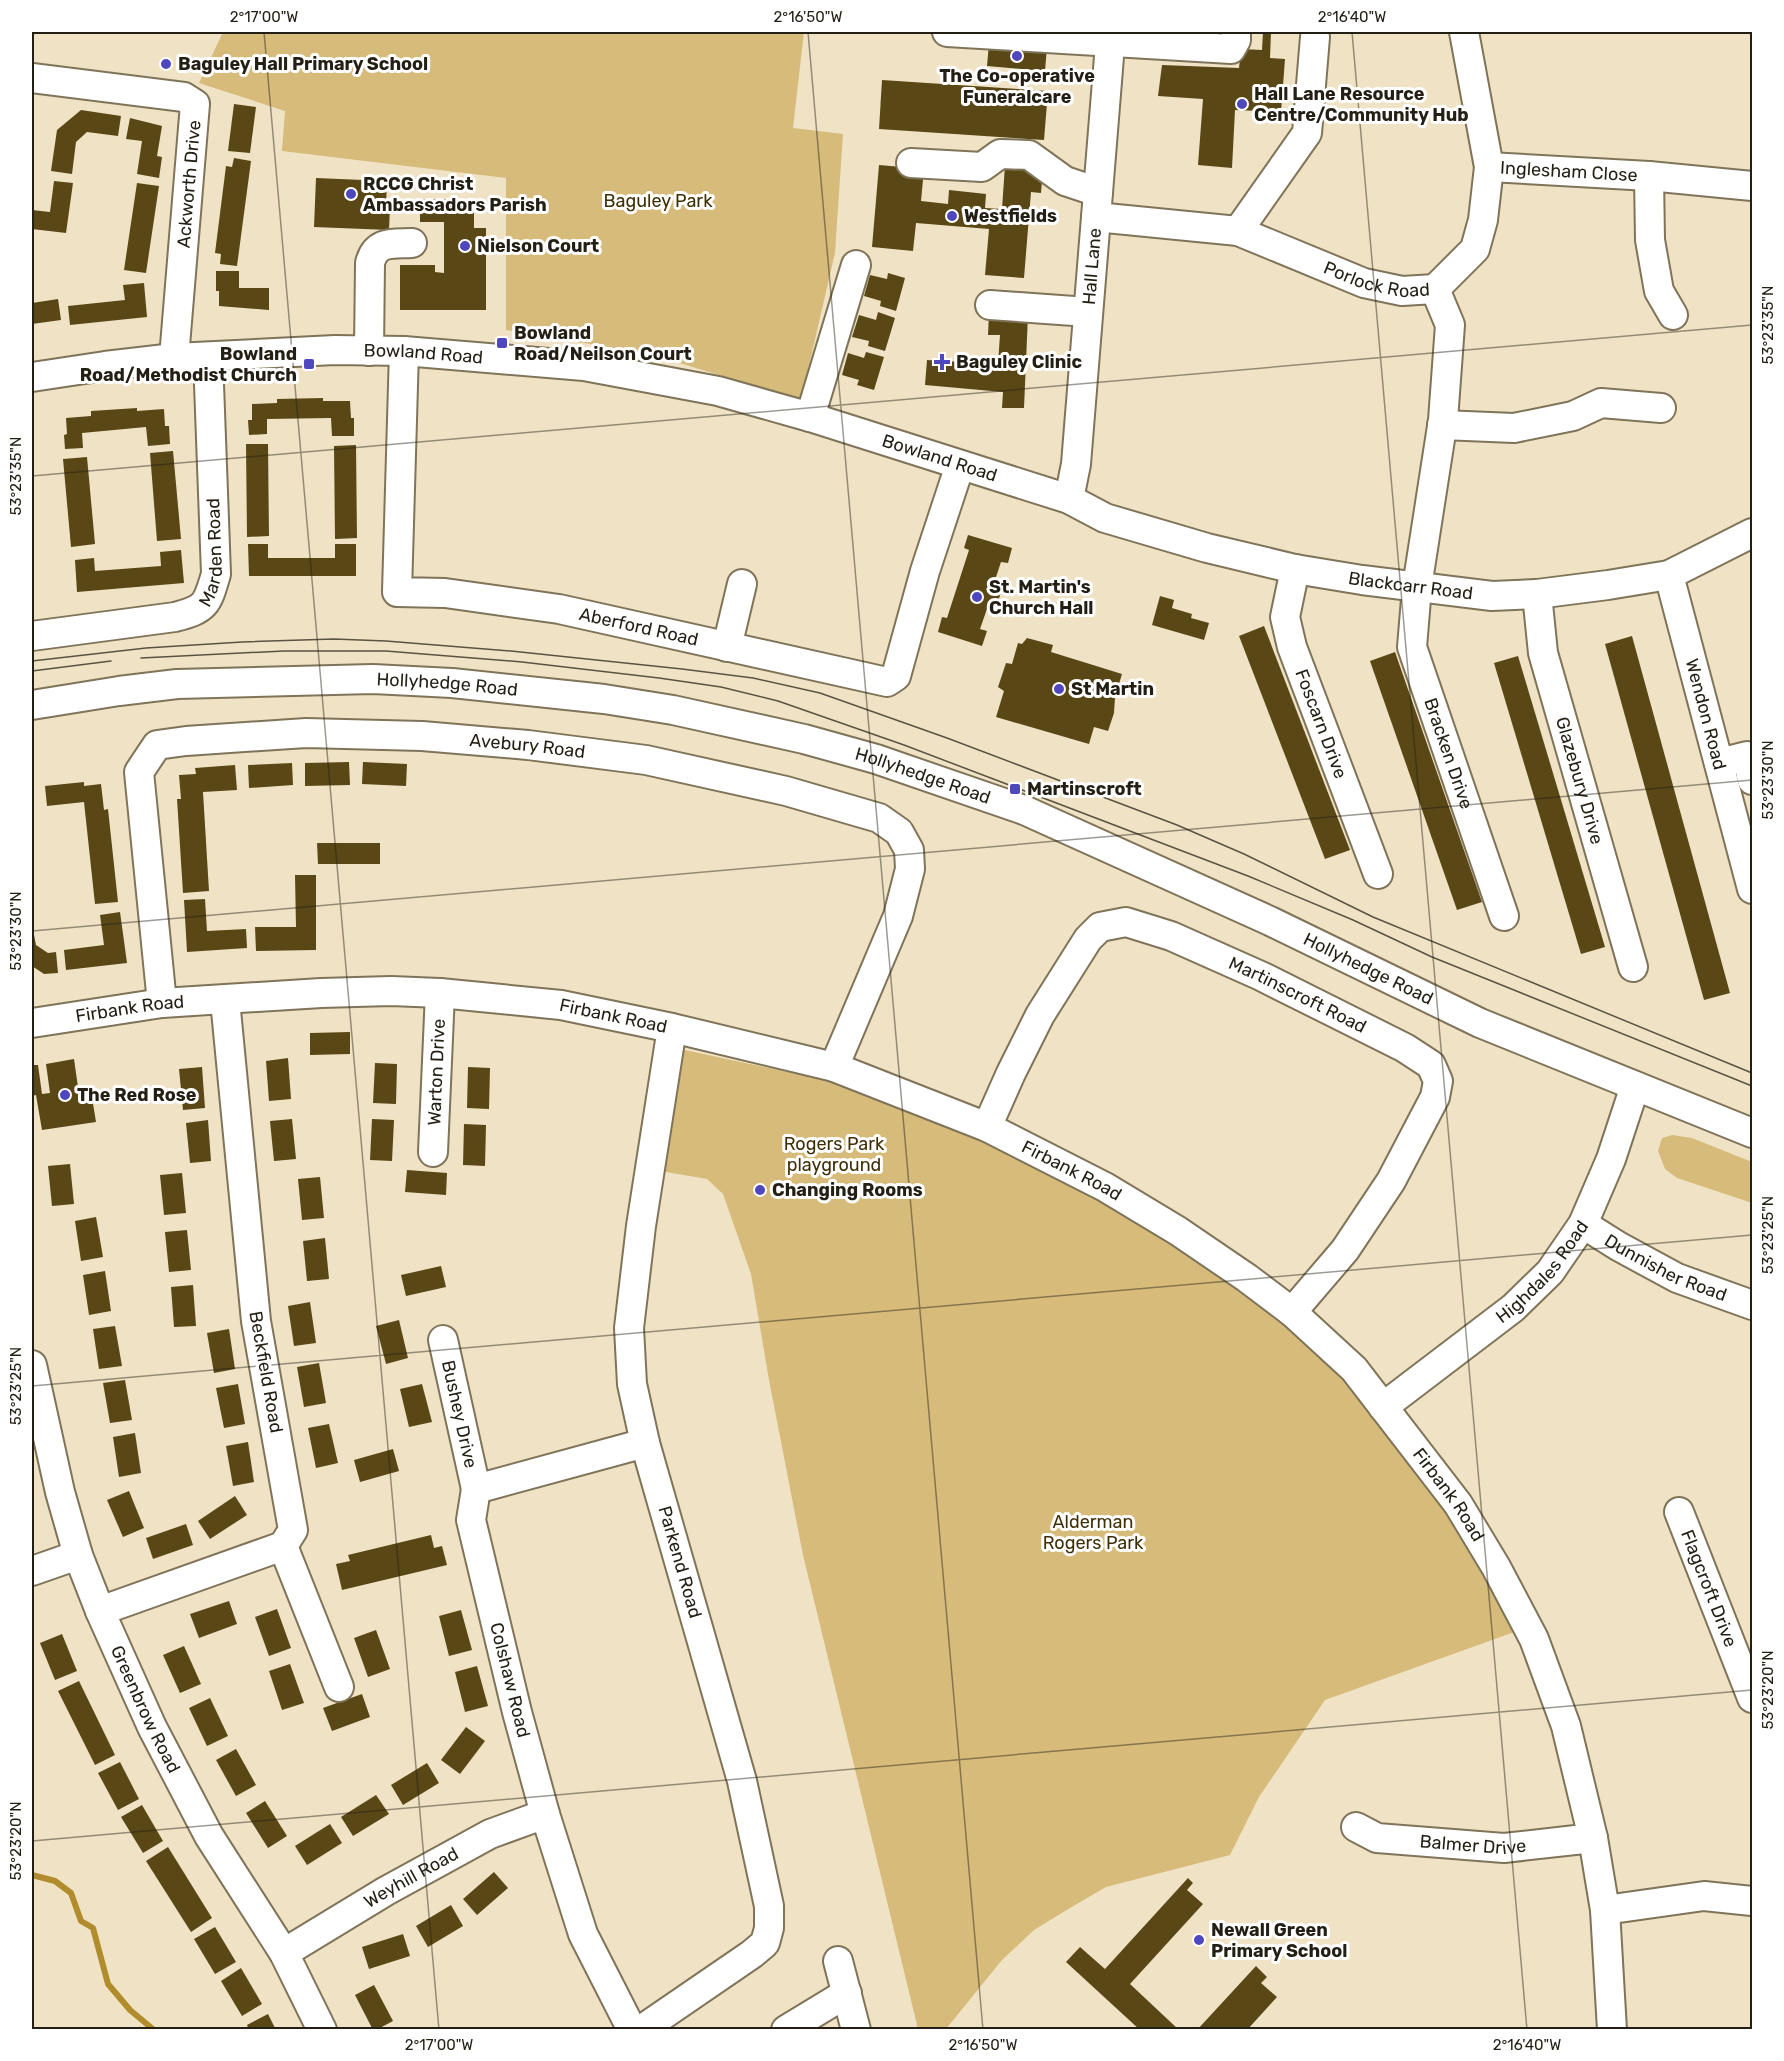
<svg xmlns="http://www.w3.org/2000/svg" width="1784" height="2061" font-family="Rubik,sans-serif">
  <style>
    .green { fill: #d6bb7b }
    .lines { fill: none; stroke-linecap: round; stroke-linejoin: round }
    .stream { stroke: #b08c2d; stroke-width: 6 }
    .building { fill: #5a4716 }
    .minor-casing { stroke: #7f7459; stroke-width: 32 }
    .minor { stroke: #fff; stroke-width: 28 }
    .tram { stroke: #5a5343; stroke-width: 1.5 }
    .ticks { fill: none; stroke: #241f14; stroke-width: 1.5; stroke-opacity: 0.45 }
    .poi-dot { fill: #4f47be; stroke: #fff; stroke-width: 2 }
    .labels { text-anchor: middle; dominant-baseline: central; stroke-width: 6; stroke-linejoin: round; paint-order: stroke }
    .poi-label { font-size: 18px; font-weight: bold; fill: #241f14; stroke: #fff; text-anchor: start }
    .street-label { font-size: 18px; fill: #241f14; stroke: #fff }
    .park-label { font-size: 18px; fill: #3e2f07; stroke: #fff }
    .neatline { fill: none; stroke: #241f14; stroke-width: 2 }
    .ticks-label { font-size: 15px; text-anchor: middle; fill: #241f14 }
  </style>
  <rect width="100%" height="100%" fill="#f0e3c5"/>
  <!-- green -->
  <g class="green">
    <polygon points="223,32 804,32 793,128 843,134 835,253 801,400 650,354 506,330 506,178 282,151 285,111 199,83"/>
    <polygon points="680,1049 830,1081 986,1141 1113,1206 1213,1268 1291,1325 1405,1437 1520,1630 1325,1700 1259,1797 1230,1855 1106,1887 1070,1908 1034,1930 1002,1960 946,2029 918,2029 803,1555 769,1380 751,1274 723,1194 707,1179 660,1171"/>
    <polygon points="1672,1135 1692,1138 1752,1162 1752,1203 1677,1178 1665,1169 1658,1151 1662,1138"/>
  </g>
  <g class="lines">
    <!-- stream -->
    <polyline class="stream" points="32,1875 55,1881 71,1893 81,1921 93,1928 108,1984 130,2010 154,2030"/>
  </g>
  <!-- building -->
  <g class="building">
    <polygon points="1263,32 1271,32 1270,58 1285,59 1281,112 1235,110 1232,168 1198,165 1203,99 1158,96 1162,65 1239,68 1241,49 1262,50"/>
    <polygon points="989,43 1047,47 1045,71 987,66"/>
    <polygon points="882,80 1048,91 1044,140 879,129"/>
    <polygon points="234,104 256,107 250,153 228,151"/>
    <polygon points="81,110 121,116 118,136 87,132 76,142 72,174 51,171 57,130"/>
    <polygon points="130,118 162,126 157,156 162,157 159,178 137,174 142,141 126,139"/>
    <polygon points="234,158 251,161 237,266 220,264 221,254 215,253 226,166 232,167"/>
    <polygon points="879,165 924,169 921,201 948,204 949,190 986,194 985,208 1002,209 1005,165 1043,168 1041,193 1031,192 1024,278 985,275 989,229 916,223 913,251 872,247"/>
    <polygon points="316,178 387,181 386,207 390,207 389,230 314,227"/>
    <polygon points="54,181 73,183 66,233 32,229 32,210 50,212"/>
    <polygon points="137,183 159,186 146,273 124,270"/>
    <polygon points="420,199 449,199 449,206 474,206 474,228 486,228 486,310 400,310 400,265 435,265 435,272 444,273 444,222 420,222"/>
    <polygon points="216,271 239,271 239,288 269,288 269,310 219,306 219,291 216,291"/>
    <polygon points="888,273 905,278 896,311 880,306 881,301 864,296 870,275 887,279"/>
    <polygon points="144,283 147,317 70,325 68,306 125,300 123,285"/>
    <polygon points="58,299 61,320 32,324 32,303"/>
    <polygon points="878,312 895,318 885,351 868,346 869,341 852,337 859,315 876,320"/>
    <polygon points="989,313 1028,315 1024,408 1002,408 1003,392 925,385 927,360 998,364 1000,335 988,335"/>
    <polygon points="866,352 884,357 874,390 857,385 859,380 842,375 848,353 864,358"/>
    <polygon points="323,398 323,401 350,401 351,418 354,418 354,436 332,436 331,418 267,419 267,434 249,435 248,420 252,420 252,404 277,403 277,399"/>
    <polygon points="137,408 137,411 164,409 165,426 169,426 170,444 148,446 146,427 82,433 83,448 65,449 64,435 67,434 66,418 91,416 91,411"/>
    <polygon points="246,444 268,444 269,536 247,537"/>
    <polygon points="356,445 357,538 335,539 334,446"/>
    <polygon points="173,451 181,539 157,541 150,453"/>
    <polygon points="87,457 95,544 71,547 63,459"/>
    <polygon points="968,535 1012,548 1008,563 1001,562 993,586 1002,589 996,608 988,606 980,629 987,631 982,646 938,632 942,617 947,618 969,550 964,548"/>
    <polygon points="248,544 268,544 268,558 335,558 335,544 356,544 356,576 249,576"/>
    <polygon points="181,550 184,583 77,592 75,560 94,558 95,571 161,566 160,552"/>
    <polygon points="1160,596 1174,600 1172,608 1192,614 1191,618 1209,623 1204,640 1152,625"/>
    <polygon points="1264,626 1350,850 1325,859 1239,636"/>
    <polygon points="1632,636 1730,993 1704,1000 1605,644"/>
    <polygon points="1027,638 1053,645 1051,652 1122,674 1115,697 1114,713 1108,731 1094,727 1089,744 996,717 1004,691 998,687 1006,663 1012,664 1018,643 1022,644"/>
    <polygon points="1395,652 1482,902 1457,910 1370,661"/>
    <polygon points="1518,656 1605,947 1581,954 1494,663"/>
    <polygon points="349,762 350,785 305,786 305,763"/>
    <polygon points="363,762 407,764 406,786 362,784"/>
    <polygon points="292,763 293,785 249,788 248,765"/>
    <polygon points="235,765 237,790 203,792 209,891 183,893 177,799 181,799 179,775 196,774 195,768"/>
    <polygon points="84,782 84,786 101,784 104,810 108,809 118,902 95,904 84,802 47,806 45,786"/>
    <polygon points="317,843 380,843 380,864 318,864"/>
    <polygon points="295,875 316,875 316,950 256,951 255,927 296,927"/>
    <polygon points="205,899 207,931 246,929 247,948 187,952 184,900"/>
    <polygon points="120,912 127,963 66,970 64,950 104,945 100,915"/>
    <polygon points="32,925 36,945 48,953 56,952 58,973 44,974 32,966"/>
    <polygon points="350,1032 350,1054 310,1055 310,1033"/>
    <polygon points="288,1058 291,1099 269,1101 266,1061"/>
    <polygon points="74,1059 78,1087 90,1085 96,1122 42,1130 36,1095 32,1096 32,1065 38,1065 42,1094 50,1093 46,1064"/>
    <polygon points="375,1063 397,1064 396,1104 373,1103"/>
    <polygon points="202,1067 205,1108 183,1110 179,1069"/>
    <polygon points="468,1067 490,1068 489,1109 467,1108"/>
    <polygon points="292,1119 296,1159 274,1161 270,1121"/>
    <polygon points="372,1119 394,1120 392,1161 370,1160"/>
    <polygon points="208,1120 211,1161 190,1163 186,1123"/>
    <polygon points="464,1124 486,1125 485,1166 463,1165"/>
    <polygon points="70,1164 74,1204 52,1206 48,1166"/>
    <polygon points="407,1170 447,1173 446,1195 405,1192"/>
    <polygon points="182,1173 186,1213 164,1215 160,1175"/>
    <polygon points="320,1177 324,1218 302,1220 298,1179"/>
    <polygon points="96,1217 103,1257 81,1261 75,1221"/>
    <polygon points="187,1230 191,1270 169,1272 165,1232"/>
    <polygon points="325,1238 329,1279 307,1281 303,1241"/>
    <polygon points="441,1266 446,1287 406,1296 401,1275"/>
    <polygon points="105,1271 111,1311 89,1315 83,1275"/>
    <polygon points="193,1285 196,1326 174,1327 171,1287"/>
    <polygon points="310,1302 316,1343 294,1346 288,1306"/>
    <polygon points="399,1320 408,1358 386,1364 376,1326"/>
    <polygon points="115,1326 122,1366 99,1369 93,1329"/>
    <polygon points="229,1329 235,1369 214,1373 207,1333"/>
    <polygon points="319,1363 326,1403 304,1407 297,1367"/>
    <polygon points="125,1380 132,1420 110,1423 103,1383"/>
    <polygon points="238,1384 245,1424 224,1428 216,1388"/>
    <polygon points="422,1384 432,1422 409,1427 400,1389"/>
    <polygon points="329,1424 338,1463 316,1468 308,1428"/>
    <polygon points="135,1433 141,1473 119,1477 113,1437"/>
    <polygon points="248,1442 254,1482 233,1486 226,1446"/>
    <polygon points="393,1449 399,1471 360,1482 354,1460"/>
    <polygon points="129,1491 144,1528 123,1537 107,1500"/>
    <polygon points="235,1496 247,1515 210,1539 198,1521"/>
    <polygon points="186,1524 193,1545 153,1559 146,1538"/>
    <polygon points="431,1535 434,1548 442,1546 447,1565 342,1590 336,1564 350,1561 348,1555"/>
    <polygon points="229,1601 237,1624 199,1638 190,1614"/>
    <polygon points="277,1609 291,1648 269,1656 255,1617"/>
    <polygon points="461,1610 472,1650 449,1656 439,1616"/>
    <polygon points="376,1630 390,1669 368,1677 354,1638"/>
    <polygon points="62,1634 77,1671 55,1680 40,1643"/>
    <polygon points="184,1646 201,1684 180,1693 163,1655"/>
    <polygon points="290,1664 304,1703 282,1710 269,1671"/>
    <polygon points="477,1666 488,1706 465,1712 455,1672"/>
    <polygon points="79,1681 115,1755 95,1765 58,1691"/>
    <polygon points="362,1694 370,1717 332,1731 323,1708"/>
    <polygon points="210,1698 228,1736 207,1746 189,1708"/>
    <polygon points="466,1727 485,1741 460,1774 441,1760"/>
    <polygon points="236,1749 256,1785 236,1796 216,1760"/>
    <polygon points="120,1762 139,1799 118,1810 98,1773"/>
    <polygon points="427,1763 439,1783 403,1805 391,1785"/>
    <polygon points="376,1795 389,1814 353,1836 341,1817"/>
    <polygon points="265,1801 287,1836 268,1848 246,1813"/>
    <polygon points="142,1805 163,1841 143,1853 121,1817"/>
    <polygon points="330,1824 342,1843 307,1865 295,1846"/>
    <polygon points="168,1847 212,1918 191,1932 146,1861"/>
    <polygon points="494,1872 508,1888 477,1915 463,1899"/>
    <polygon points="1188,1878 1193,1883 1187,1890 1203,1904 1130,1984 1179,2030 1140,2030 1066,1962 1080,1947 1105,1969"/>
    <polygon points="451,1905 463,1926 428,1947 416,1926"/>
    <polygon points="215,1927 236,1962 215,1974 194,1939"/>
    <polygon points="403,1934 410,1956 369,1969 362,1947"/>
    <polygon points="1256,1966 1267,1977 1261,1983 1277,1997 1247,2030 1197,2030"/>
    <polygon points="241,1968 262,2004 242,2016 221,1981"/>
    <polygon points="374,1985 393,2021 376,2030 373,2030 355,1995"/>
    <polygon points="268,2014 276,2030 249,2030 247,2025"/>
  </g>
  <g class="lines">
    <defs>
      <g id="minor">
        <polyline points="947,32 1231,49 1236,40 1236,32"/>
        <polyline points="32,78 184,97 195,104 174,358"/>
        <polyline points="911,163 982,167 1000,154 1029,155 1065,181 1098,192"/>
        <path id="s1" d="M1489,167L1649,176L1752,186"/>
        <polyline points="1649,176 1650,240 1659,291 1673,315"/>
        <path id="s2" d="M1096,217L1238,231L1364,283L1402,291L1435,289"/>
        <polyline points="1238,231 1307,133 1315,37"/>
        <path id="s3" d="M1435,289L1450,325L1443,420L1417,587L1412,647L1504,916"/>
        <polyline points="1435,289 1475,249 1483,220 1489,167 1464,32"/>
        <polyline points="990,305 1088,312"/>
        <path d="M369,351L370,263C376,240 393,244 412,243"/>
        <path id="s4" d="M404,351L397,592L445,593L559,609L887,682L896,676L925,571L960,465"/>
        <path id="s5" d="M32,377L105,366L174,358L335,350L404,351L584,366L718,391L810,417L1069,499L1105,518L1207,548L1295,569L1362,580L1492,596L1537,594L1608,585L1669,575L1752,533"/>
        <polyline points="810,417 856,265"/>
        <polyline points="1442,425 1514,428 1573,416 1601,403 1661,408"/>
        <path id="s6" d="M1069,499L1076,464L1111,32"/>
        <path id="s7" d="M1295,569L1285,617L1292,647L1378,874"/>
        <path id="s8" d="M1669,575L1752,889"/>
        <path id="s9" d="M1537,594L1543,653L1633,967"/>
        <path id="s10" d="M32,636L175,617C206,609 207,605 216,574L208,357"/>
        <polyline points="727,647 742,584"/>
        <path id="s11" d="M32,705L119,691L177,684L373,679L452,683L604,699L673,710L804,739L876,759L1024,810L1270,921L1480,1023L1752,1133"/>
        <polyline points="1719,763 1747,756 1752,780"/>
        <path id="s12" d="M162,1003L139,772L157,745L186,741L306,733L422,736L528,745L646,760L786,791L879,818L899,832L909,850L910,869L898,916L834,1067"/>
        <path id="s13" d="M32,1023L162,1003L321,993L391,991L440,993L561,1005L672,1028L834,1067L987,1127L1105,1187L1178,1231L1247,1278L1292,1312L1354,1369L1458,1504L1496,1567L1534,1639L1566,1726L1593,1838L1605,1910L1612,2030"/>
        <path id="s14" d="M987,1127L1011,1073L1040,1015L1088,939L1100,927L1126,922L1171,936L1261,976L1405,1048L1431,1065L1438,1081L1435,1097L1391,1181L1345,1250L1292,1312"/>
        <path id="s15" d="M433,1152L440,993"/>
        <path id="s16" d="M1583,1224L1618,1246L1677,1278L1752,1305"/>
        <path id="s17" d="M443,1340L476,1489"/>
        <path id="s18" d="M32,1365L60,1492L78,1555L100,1611L152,1727L209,1836L284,1953L322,2030"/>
        <path id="s19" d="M1383,1407L1513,1308L1550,1272L1583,1224L1611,1159L1635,1086"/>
        <path id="s20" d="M1679,1512L1752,1698"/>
        <polyline points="283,1546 339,1687"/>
        <polyline points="32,1571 78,1555"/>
        <polyline points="100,1611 283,1546 293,1530 256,1321 225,1000"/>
        <path id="s21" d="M1356,1827L1377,1838L1504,1848L1593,1838"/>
        <polyline points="1605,1910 1704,1896 1752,1901"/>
        <path id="s22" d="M284,1953L386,1891L490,1834L545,1814"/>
        <polyline points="838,1961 856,2030"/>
        <polyline points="632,2030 583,1934 545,1814 517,1712 471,1520 476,1489 645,1443"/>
        <polyline points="641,2030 752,1954 765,1943 769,1928 769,1906 742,1781 645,1443 632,1384 629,1328 641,1226 672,1028"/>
        <polyline points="786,2030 847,1993"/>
      </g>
    </defs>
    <!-- minor casing -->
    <use href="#minor" class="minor-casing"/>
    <!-- minor -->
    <use href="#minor" class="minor"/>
    <!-- tram -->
    <g class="tram">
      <polyline points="141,658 284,651 386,651 522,662 659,678 721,687 778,701 904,745 1248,876 1353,920 1432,957 1752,1086"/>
      <polyline points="32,661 146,648 242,642 334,639 386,641 511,651 682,669 753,678 820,693 947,738 1177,825 1244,854 1373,917 1752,1073"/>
      <polyline points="32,671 111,661"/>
    </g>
  </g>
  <!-- ticks -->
  <path class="ticks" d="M264,32L439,2030M808,32L983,2030M1352,32L1527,2030M32,476L1752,325M32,931L1752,780M32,1386L1752,1235M32,1841L1752,1690"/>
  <!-- markers -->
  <g class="poi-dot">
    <circle cx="1017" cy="56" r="6"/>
    <circle cx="166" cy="64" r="6"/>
    <circle cx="1242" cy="104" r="6"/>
    <circle cx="351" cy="194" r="6"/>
    <circle cx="952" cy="216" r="6"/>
    <circle cx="465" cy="246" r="6"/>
    <rect x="496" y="337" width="12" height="12" rx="3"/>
    <path d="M939 353h6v6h6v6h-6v6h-6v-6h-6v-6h6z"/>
    <rect x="303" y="358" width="12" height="12" rx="3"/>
    <circle cx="977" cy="597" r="6"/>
    <circle cx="1059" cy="689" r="6"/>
    <rect x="1009" y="783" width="12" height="12" rx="3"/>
    <circle cx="65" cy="1095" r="6"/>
    <circle cx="760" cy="1190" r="6"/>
    <circle cx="1199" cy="1940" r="6"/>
  </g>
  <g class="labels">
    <!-- poi labels -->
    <g class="poi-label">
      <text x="178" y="64">Baguley Hall Primary School</text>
      <text x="1017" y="76" text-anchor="middle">The Co-operative<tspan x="1017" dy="21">Funeralcare</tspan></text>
      <text x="1254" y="94">Hall Lane Resource<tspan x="1254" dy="21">Centre/Community Hub</tspan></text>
      <text x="363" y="184">RCCG Christ<tspan x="363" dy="21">Ambassadors Parish</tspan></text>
      <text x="964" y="216">Westfields</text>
      <text x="477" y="246">Nielson Court</text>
      <text x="514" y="333">Bowland<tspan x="514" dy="21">Road/Neilson Court</tspan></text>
      <text x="297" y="354" text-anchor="end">Bowland<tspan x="297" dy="21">Road/Methodist Church</tspan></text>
      <text x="956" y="362">Baguley Clinic</text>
      <text x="989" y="587">St. Martin's<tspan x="989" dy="21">Church Hall</tspan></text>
      <text x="1071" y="689">St Martin</text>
      <text x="1027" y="789">Martinscroft</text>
      <text x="77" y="1095">The Red Rose</text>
      <text x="772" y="1190">Changing Rooms</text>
      <text x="1211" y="1930">Newall Green<tspan x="1211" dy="21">Primary School</tspan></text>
    </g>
    <!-- street labels -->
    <g class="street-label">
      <text stroke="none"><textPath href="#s1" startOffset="80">Inglesham Close</textPath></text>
      <text transform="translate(189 184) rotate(-85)">Ackworth Drive</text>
      <text stroke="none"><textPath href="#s6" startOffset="234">Hall Lane</textPath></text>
      <text stroke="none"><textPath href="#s2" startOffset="291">Porlock Road</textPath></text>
      <text stroke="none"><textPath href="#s5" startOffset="393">Bowland Road</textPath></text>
      <text stroke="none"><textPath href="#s5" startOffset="922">Bowland Road</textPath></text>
      <text stroke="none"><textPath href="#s10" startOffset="230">Marden Road</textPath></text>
      <text stroke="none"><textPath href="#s5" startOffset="1412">Blackcarr Road</textPath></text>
      <text stroke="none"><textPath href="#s4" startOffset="486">Aberford Road</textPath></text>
      <text stroke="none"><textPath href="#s11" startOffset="417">Hollyhedge Road</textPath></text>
      <text stroke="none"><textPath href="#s8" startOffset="144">Wendon Road</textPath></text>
      <text stroke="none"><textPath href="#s7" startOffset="162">Foscarn Drive</textPath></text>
      <text stroke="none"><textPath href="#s12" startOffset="636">Avebury Road</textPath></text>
      <text stroke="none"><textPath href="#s3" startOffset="476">Bracken Drive</textPath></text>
      <text stroke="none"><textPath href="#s11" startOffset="903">Hollyhedge Road</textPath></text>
      <text stroke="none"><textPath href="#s9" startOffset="192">Glazebury Drive</textPath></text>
      <text stroke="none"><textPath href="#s11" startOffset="1389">Hollyhedge Road</textPath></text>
      <text stroke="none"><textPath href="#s14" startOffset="444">Martinscroft Road</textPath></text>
      <text stroke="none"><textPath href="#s13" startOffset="99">Firbank Road</textPath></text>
      <text stroke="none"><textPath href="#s13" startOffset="585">Firbank Road</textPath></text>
      <text stroke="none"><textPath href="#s15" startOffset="80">Warton Drive</textPath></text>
      <text stroke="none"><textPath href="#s13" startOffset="1071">Firbank Road</textPath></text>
      <text stroke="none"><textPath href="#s16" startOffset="94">Dunnisher Road</textPath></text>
      <text stroke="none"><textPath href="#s19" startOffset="210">Highdales Road</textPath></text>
      <text transform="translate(266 1372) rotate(80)">Beckfield Road</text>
      <text stroke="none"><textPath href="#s17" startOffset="76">Bushey Drive</textPath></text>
      <text stroke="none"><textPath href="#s13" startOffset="1575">Firbank Road</textPath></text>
      <text transform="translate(680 1562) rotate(74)">Parkend Road</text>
      <text stroke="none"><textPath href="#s20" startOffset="82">Flagcroft Drive</textPath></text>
      <text transform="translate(510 1680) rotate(76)">Colshaw Road</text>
      <text stroke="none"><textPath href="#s18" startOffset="364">Greenbrow Road</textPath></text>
      <text stroke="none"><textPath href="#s21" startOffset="120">Balmer Drive</textPath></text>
      <text stroke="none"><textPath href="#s22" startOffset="148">Weyhill Road</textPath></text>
    </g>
    <!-- park labels -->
    <g class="park-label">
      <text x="658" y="201">Baguley Park</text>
      <text x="834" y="1144">Rogers Park<tspan x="834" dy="21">playground</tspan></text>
      <text x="1093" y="1522">Alderman<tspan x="1093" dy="21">Rogers Park</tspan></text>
    </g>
  </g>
  <!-- border -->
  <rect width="1784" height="2061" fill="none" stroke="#ffffff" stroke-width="66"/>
  <rect x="33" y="33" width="1718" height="1995" class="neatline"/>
  <g class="ticks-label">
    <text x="264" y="22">2°17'00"W</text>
    <text x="808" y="22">2°16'50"W</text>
    <text x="1352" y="22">2°16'40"W</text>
    <text transform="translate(1768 325) rotate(-90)" y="5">53°23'35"N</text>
    <text transform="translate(16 476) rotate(-90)" y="5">53°23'35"N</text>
    <text transform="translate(1768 780) rotate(-90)" y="5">53°23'30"N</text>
    <text transform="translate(16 931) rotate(-90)" y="5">53°23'30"N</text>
    <text transform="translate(1768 1235) rotate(-90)" y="5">53°23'25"N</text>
    <text transform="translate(16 1386) rotate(-90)" y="5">53°23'25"N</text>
    <text transform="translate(1768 1690) rotate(-90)" y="5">53°23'20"N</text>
    <text transform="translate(16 1841) rotate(-90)" y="5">53°23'20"N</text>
    <text x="439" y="2050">2°17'00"W</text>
    <text x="983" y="2050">2°16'50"W</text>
    <text x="1527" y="2050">2°16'40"W</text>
  </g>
</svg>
